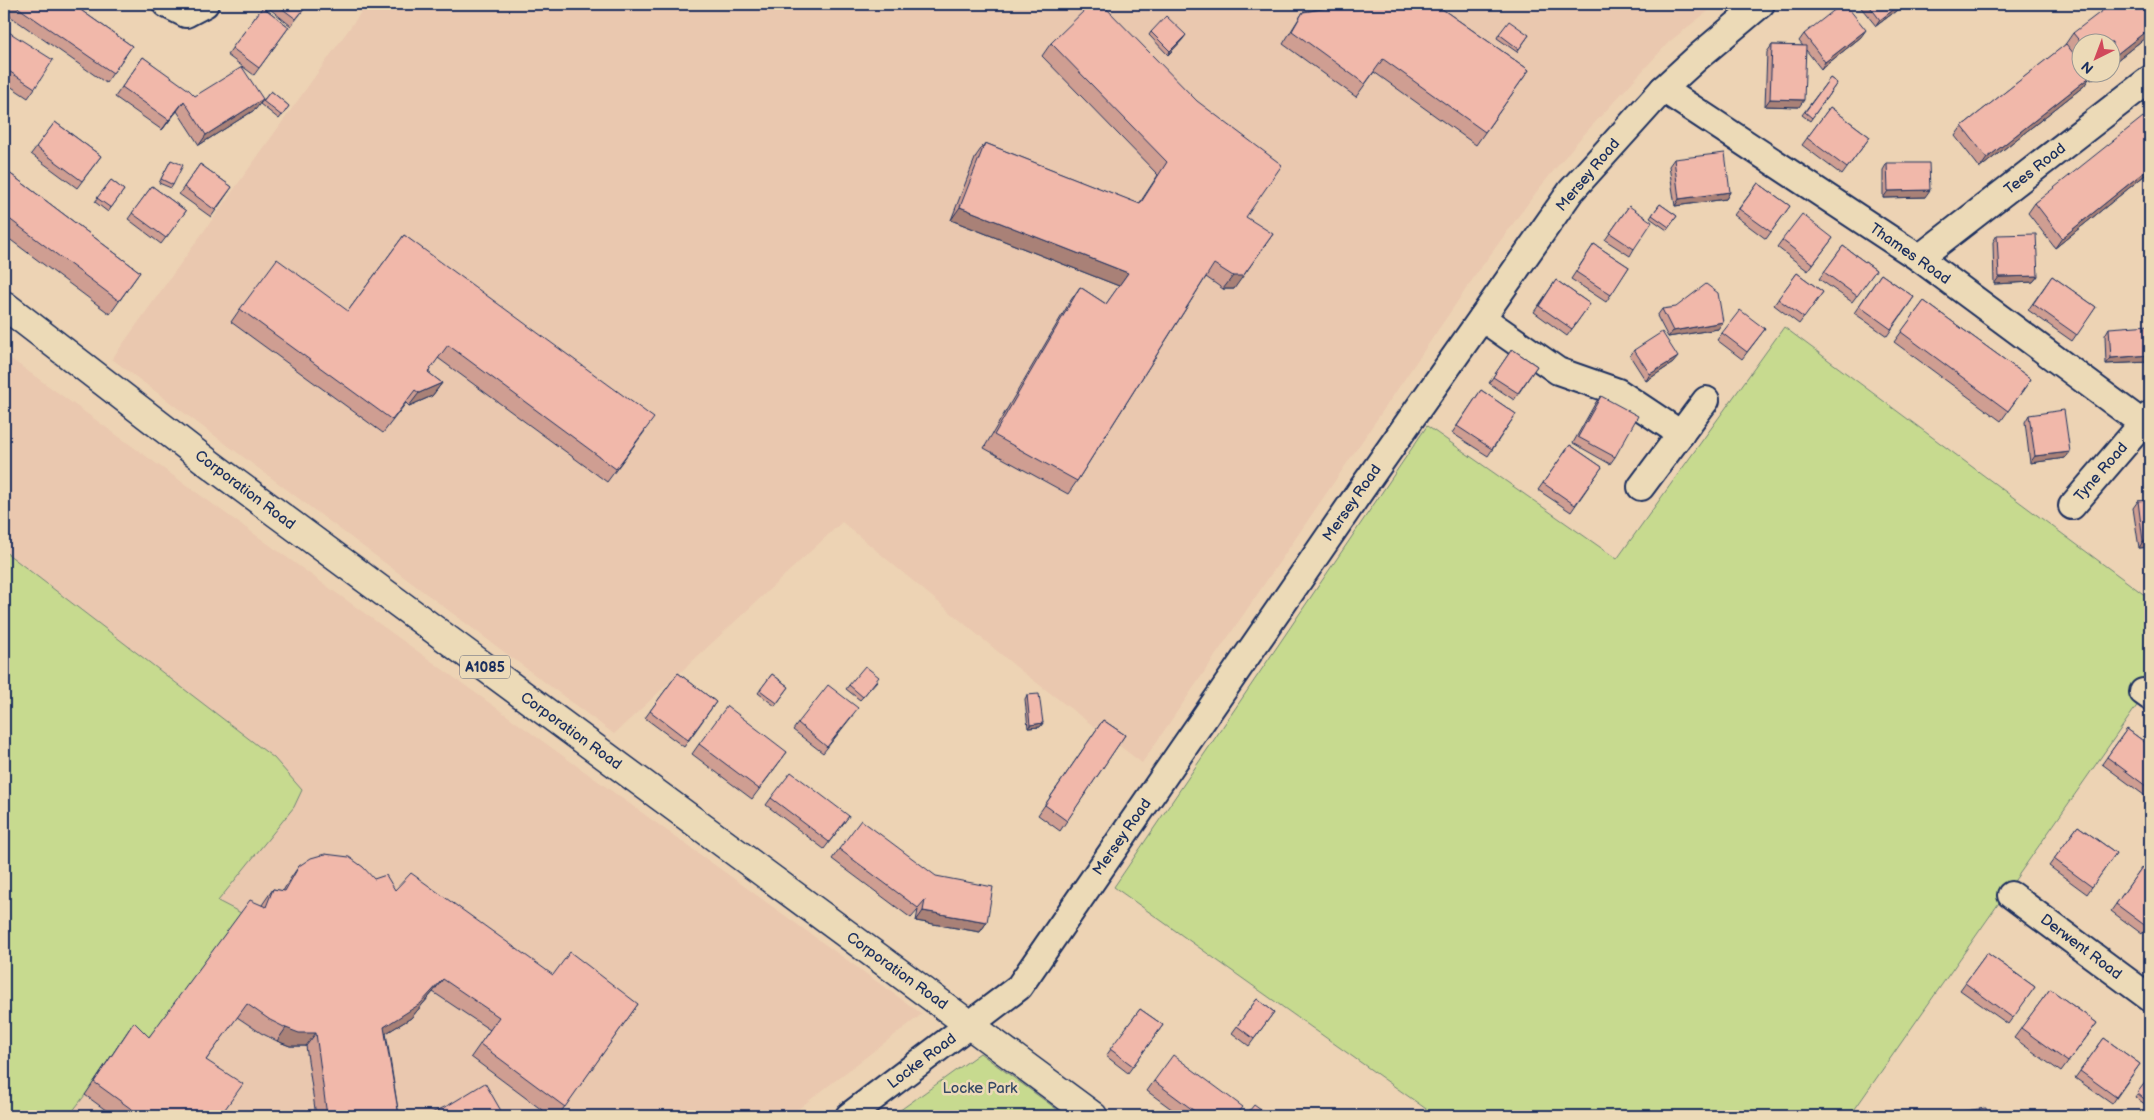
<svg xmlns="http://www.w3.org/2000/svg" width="2154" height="1120" font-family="'Balsamiq Sans',sans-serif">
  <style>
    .built { fill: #eac8af }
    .green { fill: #c7da8f; stroke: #718476 }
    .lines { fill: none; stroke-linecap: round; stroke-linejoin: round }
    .minor-casing { stroke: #1b2f5e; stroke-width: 30 }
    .major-casing { stroke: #1b2f5e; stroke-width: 31 }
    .minor { stroke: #ecdab7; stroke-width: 26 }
    .major { stroke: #ecdab7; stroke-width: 28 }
    .wall { fill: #cf9e92; stroke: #1b2f5e }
    .shaded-wall { fill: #a98177; stroke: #1b2f5e }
    .building { fill: #f1b8aa; stroke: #1b2f5e }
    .labels { text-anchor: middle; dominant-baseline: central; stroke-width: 5; stroke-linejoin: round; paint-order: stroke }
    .shield { fill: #ecdab7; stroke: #5a6279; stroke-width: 1 }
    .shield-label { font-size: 14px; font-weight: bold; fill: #1b2f5e }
    .street-label { font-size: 15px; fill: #1b2f5e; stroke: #ecdab7 }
    .park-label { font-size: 15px; fill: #354965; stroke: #ecdab7 }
  </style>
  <rect width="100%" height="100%" fill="#edd3b4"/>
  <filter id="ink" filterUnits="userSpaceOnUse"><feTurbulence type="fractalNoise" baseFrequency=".02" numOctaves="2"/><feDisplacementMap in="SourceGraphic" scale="10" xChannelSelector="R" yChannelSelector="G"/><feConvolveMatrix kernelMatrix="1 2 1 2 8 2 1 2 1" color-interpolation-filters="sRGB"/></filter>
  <g filter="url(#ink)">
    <!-- built -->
    <g class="built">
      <polygon points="367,4 1717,4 1669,42 1578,141 1537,191 1477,273 1142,763 1020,670 842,522 614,734 112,359"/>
      <polygon points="4,354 922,1014 789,1116 4,1116"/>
    </g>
    <!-- green -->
    <g class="green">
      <polygon points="1784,327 2150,599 2150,687 1850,1116 1436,1116 1114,887 1427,426 1617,559"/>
      <polygon points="4,551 274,758 302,790 294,807 218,901 241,913 140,1050 85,1095 69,1116 4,1116"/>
      <polygon points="980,1053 1066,1116 892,1116"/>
    </g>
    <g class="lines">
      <defs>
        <g id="minor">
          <polyline points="166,4 186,14 205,4"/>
          <polyline points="1663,89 1919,258 2150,429"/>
          <polyline points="1919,258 2150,79"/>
          <polyline points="1482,318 1558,371 1618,392 1681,434"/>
          <polyline points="1641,487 1706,400"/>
          <polyline points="2072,506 2150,415"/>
          <polyline points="2143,692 2150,697"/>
          <polyline points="2011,895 2150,998"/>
          <polyline points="849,1116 1019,987 1361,490 1571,191 1663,89 1698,57 1761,4"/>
        </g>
        <polyline id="major" points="4,305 210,464 1093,1116"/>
      </defs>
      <!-- minor casing -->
      <use href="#minor" class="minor-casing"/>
      <!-- major casing -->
      <use href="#major" class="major-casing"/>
      <!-- minor -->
      <use href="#minor" class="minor"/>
      <!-- major -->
      <use href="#major" class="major"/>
    </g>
    <!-- wall -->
    <g class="wall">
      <polygon points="4,4 72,4 132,46 106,83 4,12"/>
      <polygon points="266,4 308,4 291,26 265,5"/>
      <polygon points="1335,4 1435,4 1529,70 1476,145 1374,72 1356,97 1283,44 1303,12 1336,6"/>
      <polygon points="1858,4 1905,4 1876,26"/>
      <polygon points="263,7 289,27 254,75 227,55"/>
      <polygon points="4,29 35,88 28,98 4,82"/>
      <polygon points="1151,32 1183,39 1168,55 1149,35"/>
      <polygon points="2073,33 2150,34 2112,64 2112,42 2082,42 2082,72 2101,72 2091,80 2089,78 2084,86 1980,168 1955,136 1962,126 2064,46"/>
      <polygon points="1499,34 1529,35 1517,52 1497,38"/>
      <polygon points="1804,34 1861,37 1821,69 1806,50 1799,107 1765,106 1767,52 1772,45 1803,46 1799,41"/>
      <polygon points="1051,43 1246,217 1234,289 1223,289 1206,277 1077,481 1068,494 984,448 1071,300 1080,287 1106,304 1119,286 951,220 976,156 985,143 1139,204 1158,175 1042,56"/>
      <polygon points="143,57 195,96 256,109 199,145 177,111 162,130 115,97"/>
      <polygon points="1830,78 1837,83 1810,121 1802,115"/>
      <polygon points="271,91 289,106 279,119 260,104"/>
      <polygon points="1830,107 1870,137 1842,175 1802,145"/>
      <polygon points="55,122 101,156 77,188 31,154"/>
      <polygon points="2150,126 2150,171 2055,248 2028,213 2035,203"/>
      <polygon points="1674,159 1730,192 1726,199 1675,206 1669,166"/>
      <polygon points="171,160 173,185 171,188 159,183"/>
      <polygon points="1887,163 1925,197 1883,198 1883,170"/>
      <polygon points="200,164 232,187 211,217 179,194"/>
      <polygon points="4,169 140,272 110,314 4,235"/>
      <polygon points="111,180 124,190 108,212 95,202"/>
      <polygon points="1758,183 1790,206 1766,239 1734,215"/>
      <polygon points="152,186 186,211 161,244 128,219"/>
      <polygon points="1660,204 1677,216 1667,230 1650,218"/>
      <polygon points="1629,206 1634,249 1630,256 1605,240"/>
      <polygon points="404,235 645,431 607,482 438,358 428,372 442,383 432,396 409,406 406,403 383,433 231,322 240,309 348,311"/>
      <polygon points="1997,235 2038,276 2033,282 1994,284 1993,242"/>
      <polygon points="1833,238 1808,271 1777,247 1782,240"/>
      <polygon points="1594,244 1629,267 1606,302 1571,279"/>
      <polygon points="1843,246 1876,270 1852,302 1819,279"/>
      <polygon points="1797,273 1823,292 1799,324 1774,305"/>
      <polygon points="1881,274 1914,297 1887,336 1854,313"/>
      <polygon points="2052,276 2096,307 2072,341 2028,310"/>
      <polygon points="1556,280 1590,304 1567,336 1534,312"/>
      <polygon points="1924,301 2031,379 2001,421 1894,342"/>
      <polygon points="1662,309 1718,329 1668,337 1657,316"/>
      <polygon points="2109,328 2149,362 2106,364 2105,335"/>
      <polygon points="1765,329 1742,359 1717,340 1722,333"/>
      <polygon points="1512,349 1537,366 1514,400 1489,383"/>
      <polygon points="1634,350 1673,363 1646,381 1630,356"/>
      <polygon points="1481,390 1516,414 1488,456 1452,433"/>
      <polygon points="1601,396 1615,457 1610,464 1573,443 1596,402"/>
      <polygon points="2029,415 2070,452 2065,458 2030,463 2025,422"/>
      <polygon points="1570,445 1602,467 1571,512 1538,490"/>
      <polygon points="2150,500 2150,547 2139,548 2133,508 2138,501"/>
      <polygon points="678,673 716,702 684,747 645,718"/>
      <polygon points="772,674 789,687 775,706 758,693"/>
      <polygon points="877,681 860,700 846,689 849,685"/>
      <polygon points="1027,695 1043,723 1040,727 1028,728 1025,699"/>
      <polygon points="853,715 823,753 793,730 798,723"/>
      <polygon points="1103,720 1125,735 1060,831 1038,815"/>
      <polygon points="2127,729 2150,746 2150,795 2148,798 2102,764"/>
      <polygon points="699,744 787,752 752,799 692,754"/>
      <polygon points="771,798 849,816 824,849 766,805"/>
      <polygon points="2078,826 2116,853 2087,894 2049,866"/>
      <polygon points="839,849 987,922 980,932 916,921 918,910 911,918 832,859"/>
      <polygon points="299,866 374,879 553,975 638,1004 558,1116 550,1116 471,1057 490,1030 433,992 411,1018 386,1033 399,1116 316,1116 306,1046 290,1046 277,1041 261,1033 237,1017 206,1060 220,1116 114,1116 85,1095 134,1022 149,1037 262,905 264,902 273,889 283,891 290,879"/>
      <polygon points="2142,867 2150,923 2142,934 2111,911"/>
      <polygon points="1987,953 2035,987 2008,1024 1960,990"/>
      <polygon points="2050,989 2097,1023 2061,1072 2014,1038"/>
      <polygon points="1257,999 1274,1012 1249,1046 1232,1033"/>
      <polygon points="1140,1009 1163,1025 1128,1073 1106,1056"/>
      <polygon points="2104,1038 2140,1064 2112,1104 2075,1078"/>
      <polygon points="2150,1076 2150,1099 2146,1105 2135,1097"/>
      <polygon points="1154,1081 1237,1116 1181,1116 1147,1091"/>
    </g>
    <!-- shaded-wall -->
    <g class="shaded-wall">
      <polygon points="1901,4 1905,4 1876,26 1880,20"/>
      <polygon points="2150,28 2150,34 2112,64 2112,58"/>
      <polygon points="1866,30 1861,37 1821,69 1825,62"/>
      <polygon points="1186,35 1183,39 1168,55 1170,51"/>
      <polygon points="2096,72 2101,72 2091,80"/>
      <polygon points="2091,76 2084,86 1980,168 1987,158"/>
      <polygon points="263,99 256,109 199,145 206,135"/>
      <polygon points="1770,99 1804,100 1799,107 1765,106"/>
      <polygon points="184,101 177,111 162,130 169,120"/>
      <polygon points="2150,167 2150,171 2055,248 2062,238"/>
      <polygon points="1930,190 1925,197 1883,198 1888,191"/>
      <polygon points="1730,192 1726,199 1675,206 1679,199"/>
      <polygon points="960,207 1128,273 1119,286 951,220"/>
      <polygon points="1273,234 1234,289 1223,289 1233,276"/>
      <polygon points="2038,276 2033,282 1994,284 1999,277"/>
      <polygon points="1723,322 1718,329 1668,337 1673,331"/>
      <polygon points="2150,355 2150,360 2149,362 2106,364 2111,358"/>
      <polygon points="1678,357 1673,363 1646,381 1650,374"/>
      <polygon points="442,383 432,396 409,406 419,393"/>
      <polygon points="2070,452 2065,458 2030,463 2035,456"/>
      <polygon points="2150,540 2150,547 2139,548 2143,541"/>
      <polygon points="1043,723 1040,727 1028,728 1030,725"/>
      <polygon points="923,911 987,922 980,932 916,921"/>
      <polygon points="443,979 433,992 411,1018 375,1040 384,1027"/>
      <polygon points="286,1028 316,1033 306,1046 290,1046 277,1041"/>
    </g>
    <!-- building -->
    <g class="building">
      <polygon points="13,4 72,4 132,46 113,73"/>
      <polygon points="276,4 308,4 296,19"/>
      <polygon points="1091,4 1102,4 1197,101 1282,165 1246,217 1273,234 1243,276 1233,276 1214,264 1077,481 994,435 1080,287 1106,304 1128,273 960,207 985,143 1140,204 1167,162 1051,43"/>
      <polygon points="1347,4 1435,4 1529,70 1485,132 1383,59 1365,84 1292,31 1303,12 1347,5"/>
      <polygon points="1842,4 1845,4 1866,30 1825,62 1804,34"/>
      <polygon points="1868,4 1901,4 1880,20"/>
      <polygon points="2111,4 2150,4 2150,28 2112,58 2112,42 2082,42 2082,44 2073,33"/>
      <polygon points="263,7 289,27 259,68 232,48"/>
      <polygon points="1166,16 1186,35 1170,51 1151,32"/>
      <polygon points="1509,21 1529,35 1519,49 1499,34"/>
      <polygon points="4,29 53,60 35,88 4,68"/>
      <polygon points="2066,44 2082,64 2082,72 2088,72 2091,76 1987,158 1962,126"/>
      <polygon points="1772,45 1806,46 1804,100 1770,99"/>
      <polygon points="143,57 189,90 195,96 242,67 263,99 206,135 184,101 169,120 122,87"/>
      <polygon points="1830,78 1837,83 1812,118 1805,112"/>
      <polygon points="271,91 289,106 282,116 263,101"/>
      <polygon points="1830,107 1870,137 1847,168 1807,138"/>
      <polygon points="2143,117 2150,126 2150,167 2062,238 2035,203"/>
      <polygon points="55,122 101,156 82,181 36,147"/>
      <polygon points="1725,153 1730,192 1679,199 1674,159"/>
      <polygon points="171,160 183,165 173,185 161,179"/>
      <polygon points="1887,163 1929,163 1930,190 1888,191"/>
      <polygon points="200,164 232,187 215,210 184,187"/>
      <polygon points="4,169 140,272 119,301 4,215"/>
      <polygon points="111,180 124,190 111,208 97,198"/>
      <polygon points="1758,183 1790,206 1771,232 1739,209"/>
      <polygon points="152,186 186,211 166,238 132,213"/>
      <polygon points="1660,204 1677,216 1669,227 1652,215"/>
      <polygon points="1629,206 1652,222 1634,249 1610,233"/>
      <polygon points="1802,214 1833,238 1813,264 1782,240"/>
      <polygon points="2036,234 2038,276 1999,277 1997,235"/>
      <polygon points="404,235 654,418 616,469 448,345 428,372 442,383 419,393 415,390 392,420 240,309 277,259 348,311"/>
      <polygon points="1594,244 1629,267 1611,295 1576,272"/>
      <polygon points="1843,246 1876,270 1857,296 1824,272"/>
      <polygon points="1797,273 1823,292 1804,318 1778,299"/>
      <polygon points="1881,274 1914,297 1891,329 1859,306"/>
      <polygon points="2052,276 2096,307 2077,335 2033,304"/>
      <polygon points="1556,280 1590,304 1572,329 1539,306"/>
      <polygon points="1706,284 1718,293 1723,322 1673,331 1662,309 1676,307"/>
      <polygon points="1924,301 2031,379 2008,411 1901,332"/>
      <polygon points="1740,310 1765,329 1747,352 1722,333"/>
      <polygon points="2150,325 2150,355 2111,358 2109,328"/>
      <polygon points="1662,332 1678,357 1650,374 1634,350"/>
      <polygon points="1512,349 1537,366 1518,393 1493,377"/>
      <polygon points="1481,390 1516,414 1492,449 1457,426"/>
      <polygon points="1601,396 1638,416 1615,457 1578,437"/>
      <polygon points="2064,410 2070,452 2035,456 2029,415"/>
      <polygon points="1570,445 1602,467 1575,505 1543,483"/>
      <polygon points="2150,500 2150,540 2143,541 2138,501"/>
      <polygon points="865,666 879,677 863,697 849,685"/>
      <polygon points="678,673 716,702 688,740 650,711"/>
      <polygon points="772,674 789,687 777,703 760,690"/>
      <polygon points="828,685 858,708 827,747 798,723"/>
      <polygon points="1039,694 1043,723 1030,725 1027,695"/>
      <polygon points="727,706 787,752 759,789 699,744"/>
      <polygon points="1103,720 1125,735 1067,821 1045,805"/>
      <polygon points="2127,729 2150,746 2150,789 2107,757"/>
      <polygon points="791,772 849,816 829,842 771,798"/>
      <polygon points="861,820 936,876 993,887 987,922 923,911 925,900 918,908 839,849"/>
      <polygon points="2078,826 2116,853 2092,887 2054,859"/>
      <polygon points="325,854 349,857 363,867 374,879 386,875 395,890 411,873 553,975 570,952 638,1004 565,1107 480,1044 499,1017 443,979 420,1004 384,1027 399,1116 327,1116 316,1033 299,1033 286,1028 270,1020 247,1004 206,1060 243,1084 220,1116 141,1116 94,1082 134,1022 149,1037 250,900 266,907 273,889 285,891 299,866 311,858"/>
      <polygon points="2142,867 2150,873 2150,922 2147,927 2116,904"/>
      <polygon points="1987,953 2035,987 2013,1018 1965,983"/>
      <polygon points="2050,989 2097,1023 2068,1062 2021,1028"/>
      <polygon points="1257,999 1274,1012 1254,1039 1237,1026"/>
      <polygon points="1140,1009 1163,1025 1133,1066 1110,1049"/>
      <polygon points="2104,1038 2140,1064 2116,1097 2080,1071"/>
      <polygon points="1173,1055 1243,1107 1236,1116 1201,1116 1154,1081"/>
      <polygon points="2150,1076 2150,1099 2148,1102 2137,1093"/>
      <polygon points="485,1083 504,1116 425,1116 449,1105"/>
      <polygon points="1254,1105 1269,1116 1245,1116"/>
      <polygon points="1986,1108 1987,1116 1936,1116 1936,1115"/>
    </g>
  </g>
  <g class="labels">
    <!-- shield labels -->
    <rect class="shield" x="460" y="655.5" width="50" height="23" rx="4"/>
    <g class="shield-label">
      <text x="485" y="667">A1085</text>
    </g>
    <!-- street labels -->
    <g class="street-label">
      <text transform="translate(2035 169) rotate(-38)">Tees Road</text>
      <text transform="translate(1588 175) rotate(-50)">Mersey Road</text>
      <text transform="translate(1910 254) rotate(35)">Thames Road</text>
      <text transform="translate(2101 472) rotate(-49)">Tyne Road</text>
      <text transform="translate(245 490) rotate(37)">Corporation Road</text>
      <text transform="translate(1352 503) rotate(-55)">Mersey Road</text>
      <text transform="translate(571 731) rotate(36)">Corporation Road</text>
      <text transform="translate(1122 837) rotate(-55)">Mersey Road</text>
      <text transform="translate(2081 947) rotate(37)">Derwent Road</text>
      <text transform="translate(897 971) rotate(36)">Corporation Road</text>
      <text transform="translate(922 1061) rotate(-37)">Locke Road</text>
    </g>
    <!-- park labels -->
    <g class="park-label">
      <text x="980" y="1088">Locke Park</text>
    </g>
  </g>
  <!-- margin -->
  <rect width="2154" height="1120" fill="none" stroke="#ecdab7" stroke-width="20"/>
  <rect x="10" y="10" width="2134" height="1100" fill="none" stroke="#1b2f5e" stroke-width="2" filter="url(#ink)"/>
  <!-- north arrow -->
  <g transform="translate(2096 58) rotate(222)"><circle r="24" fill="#ecdab7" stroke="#989693"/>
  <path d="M0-4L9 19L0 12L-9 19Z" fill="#d1495b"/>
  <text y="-8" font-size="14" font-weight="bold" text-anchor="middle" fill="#1b2f5e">N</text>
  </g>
</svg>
